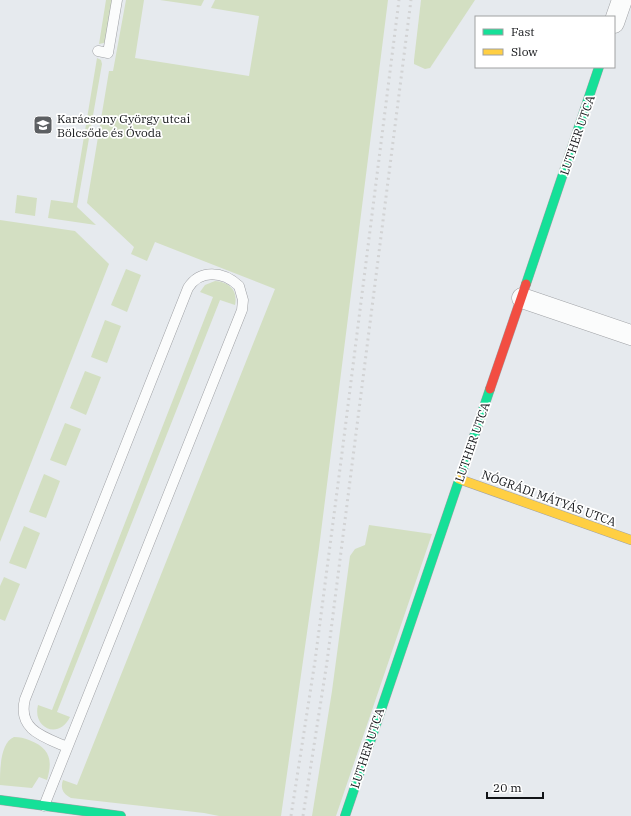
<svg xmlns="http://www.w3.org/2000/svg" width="631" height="816" font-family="'IBM Plex Serif',serif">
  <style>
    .green { fill: #d3dfc2 }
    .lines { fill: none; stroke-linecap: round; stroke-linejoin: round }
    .lane-casing { stroke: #a0a2a6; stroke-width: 11 }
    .street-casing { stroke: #a0a2a6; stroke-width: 21 }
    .fast-casing { stroke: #a0a2a6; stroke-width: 10 }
    .slow-casing { stroke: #a0a2a6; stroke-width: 10 }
    .jam-casing { stroke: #a0a2a6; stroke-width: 10 }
    .lane { stroke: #fbfcfc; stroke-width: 10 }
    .street { stroke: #fbfcfc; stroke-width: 20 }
    .fast { stroke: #16e098; stroke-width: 9 }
    .slow { stroke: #ffcf43; stroke-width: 9 }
    .jam { stroke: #f24e42; stroke-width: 9 }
    .rail { stroke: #d2d3d4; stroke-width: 3; stroke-dasharray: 2 4; stroke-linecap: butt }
    .labels { text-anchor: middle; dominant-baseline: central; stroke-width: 3.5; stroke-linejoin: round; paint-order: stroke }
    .poi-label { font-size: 12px; fill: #121417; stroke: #fff; text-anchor: start }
    .street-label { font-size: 12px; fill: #121417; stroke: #fff }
  </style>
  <rect width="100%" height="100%" fill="#e6eaee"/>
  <!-- green -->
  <g class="green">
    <polygon points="106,0 113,0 106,40 104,43 99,44"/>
    <path d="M126,0H144L135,58L249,76L259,16L211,8L215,0H388L319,548L281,816H219L204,813L71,798C63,794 60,788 63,780L77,785L275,289L155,242L147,261L131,254L134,247L87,203L109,71H113Z"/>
    <polygon points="160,0 204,0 201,6"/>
    <polygon points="421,0 475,0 430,68 425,69 414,64 414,60"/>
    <polygon points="97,58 101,60 102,64 77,207 96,225 48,218 51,200 73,203"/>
    <polygon points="17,195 37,198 35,216 15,213"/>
    <polygon points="0,220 75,231 109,264 0,542"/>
    <polygon points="126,269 141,275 127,312 111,305"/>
    <path d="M215,281C230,282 238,291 235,305L220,300L57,712L70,717C59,740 32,728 38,705L52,710L213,297L200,292L205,285Z"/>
    <polygon points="105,320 121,326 107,363 91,357"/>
    <polygon points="85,371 101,377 86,415 70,408"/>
    <polygon points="65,423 81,429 66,466 50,460"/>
    <polygon points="44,474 60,481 46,518 29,512"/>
    <polygon points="369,525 432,534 336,816 312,816 332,691 350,556 355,549 365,545"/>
    <polygon points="24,526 40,533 26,569 9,563"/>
    <polygon points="4,577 20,584 5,621 0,619 0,586"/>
    <path d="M14,737C20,737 24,738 29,740C50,748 53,760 47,780L39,777L32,788L0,785C0,770 0,743 14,737Z"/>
  </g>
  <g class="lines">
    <defs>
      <g id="lane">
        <polyline points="98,51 108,53 117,0"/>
        <path d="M44,806L242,310L243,300L239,286C223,271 200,269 188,288L25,699C17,730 44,737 67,747"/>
      </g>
      <g id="street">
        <polyline points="614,23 622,0"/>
        <polyline points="522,298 631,335"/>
      </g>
      <g id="fast">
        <polyline points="526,284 599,67"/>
        <polyline points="0,800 121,816"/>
        <polyline points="345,816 490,389"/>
      </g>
      <polyline id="slow" points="459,479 631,540"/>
      <polyline id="jam" points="490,389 526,284"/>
    </defs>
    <!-- lane casing -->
    <use href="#lane" class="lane-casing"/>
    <!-- street casing -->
    <use href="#street" class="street-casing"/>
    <!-- fast casing -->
    <use href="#fast" class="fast-casing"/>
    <!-- slow casing -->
    <use href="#slow" class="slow-casing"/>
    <!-- jam casing -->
    <use href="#jam" class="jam-casing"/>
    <!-- lane -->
    <use href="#lane" class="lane"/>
    <!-- street -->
    <use href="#street" class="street"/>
    <!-- fast -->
    <use href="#fast" class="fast"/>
    <!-- slow -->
    <use href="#slow" class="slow"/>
    <!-- jam -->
    <use href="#jam" class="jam"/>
    <!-- rail -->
    <g class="rail">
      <polyline points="291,816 315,661 342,453 399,0"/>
      <polyline points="303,816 327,662 411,0"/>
    </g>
  </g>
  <!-- icons -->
  <defs>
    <symbol id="school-square" viewBox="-11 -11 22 22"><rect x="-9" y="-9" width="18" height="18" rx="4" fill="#5c5f62" stroke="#fff"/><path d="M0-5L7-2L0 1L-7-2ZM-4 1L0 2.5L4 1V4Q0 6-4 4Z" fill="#fff"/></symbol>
  </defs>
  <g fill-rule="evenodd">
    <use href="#school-square" x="32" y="114" width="22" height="22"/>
  </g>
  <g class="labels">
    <!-- poi labels -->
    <g class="poi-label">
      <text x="57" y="118">Karácsony György utcai<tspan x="57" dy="14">Bölcsőde és Óvoda</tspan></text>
    </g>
    <!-- street labels -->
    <g class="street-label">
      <text transform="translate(577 135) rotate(-71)">LUTHER UTCA</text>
      <text transform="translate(472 442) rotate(-71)">LUTHER UTCA</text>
      <text transform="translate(549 498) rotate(20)">NÓGRÁDI MÁTYÁS UTCA</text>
      <text transform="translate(367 748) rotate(-72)">LUTHER UTCA</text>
    </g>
  </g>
  <!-- legend -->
  <rect x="475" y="16" width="140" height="52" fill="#ffffff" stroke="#a0a1a2"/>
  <rect x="483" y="29" width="20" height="6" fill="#16e098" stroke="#a0a1a2"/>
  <text x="511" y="36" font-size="12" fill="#121417">Fast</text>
  <rect x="483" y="49" width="20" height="6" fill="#ffcf43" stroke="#a0a1a2"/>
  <text x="511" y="56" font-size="12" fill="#121417">Slow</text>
  <!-- scale -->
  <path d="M487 792v6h56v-6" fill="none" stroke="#121417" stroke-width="2"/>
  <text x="493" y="792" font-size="12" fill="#121417" stroke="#ffffff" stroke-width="3" paint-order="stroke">20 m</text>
</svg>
